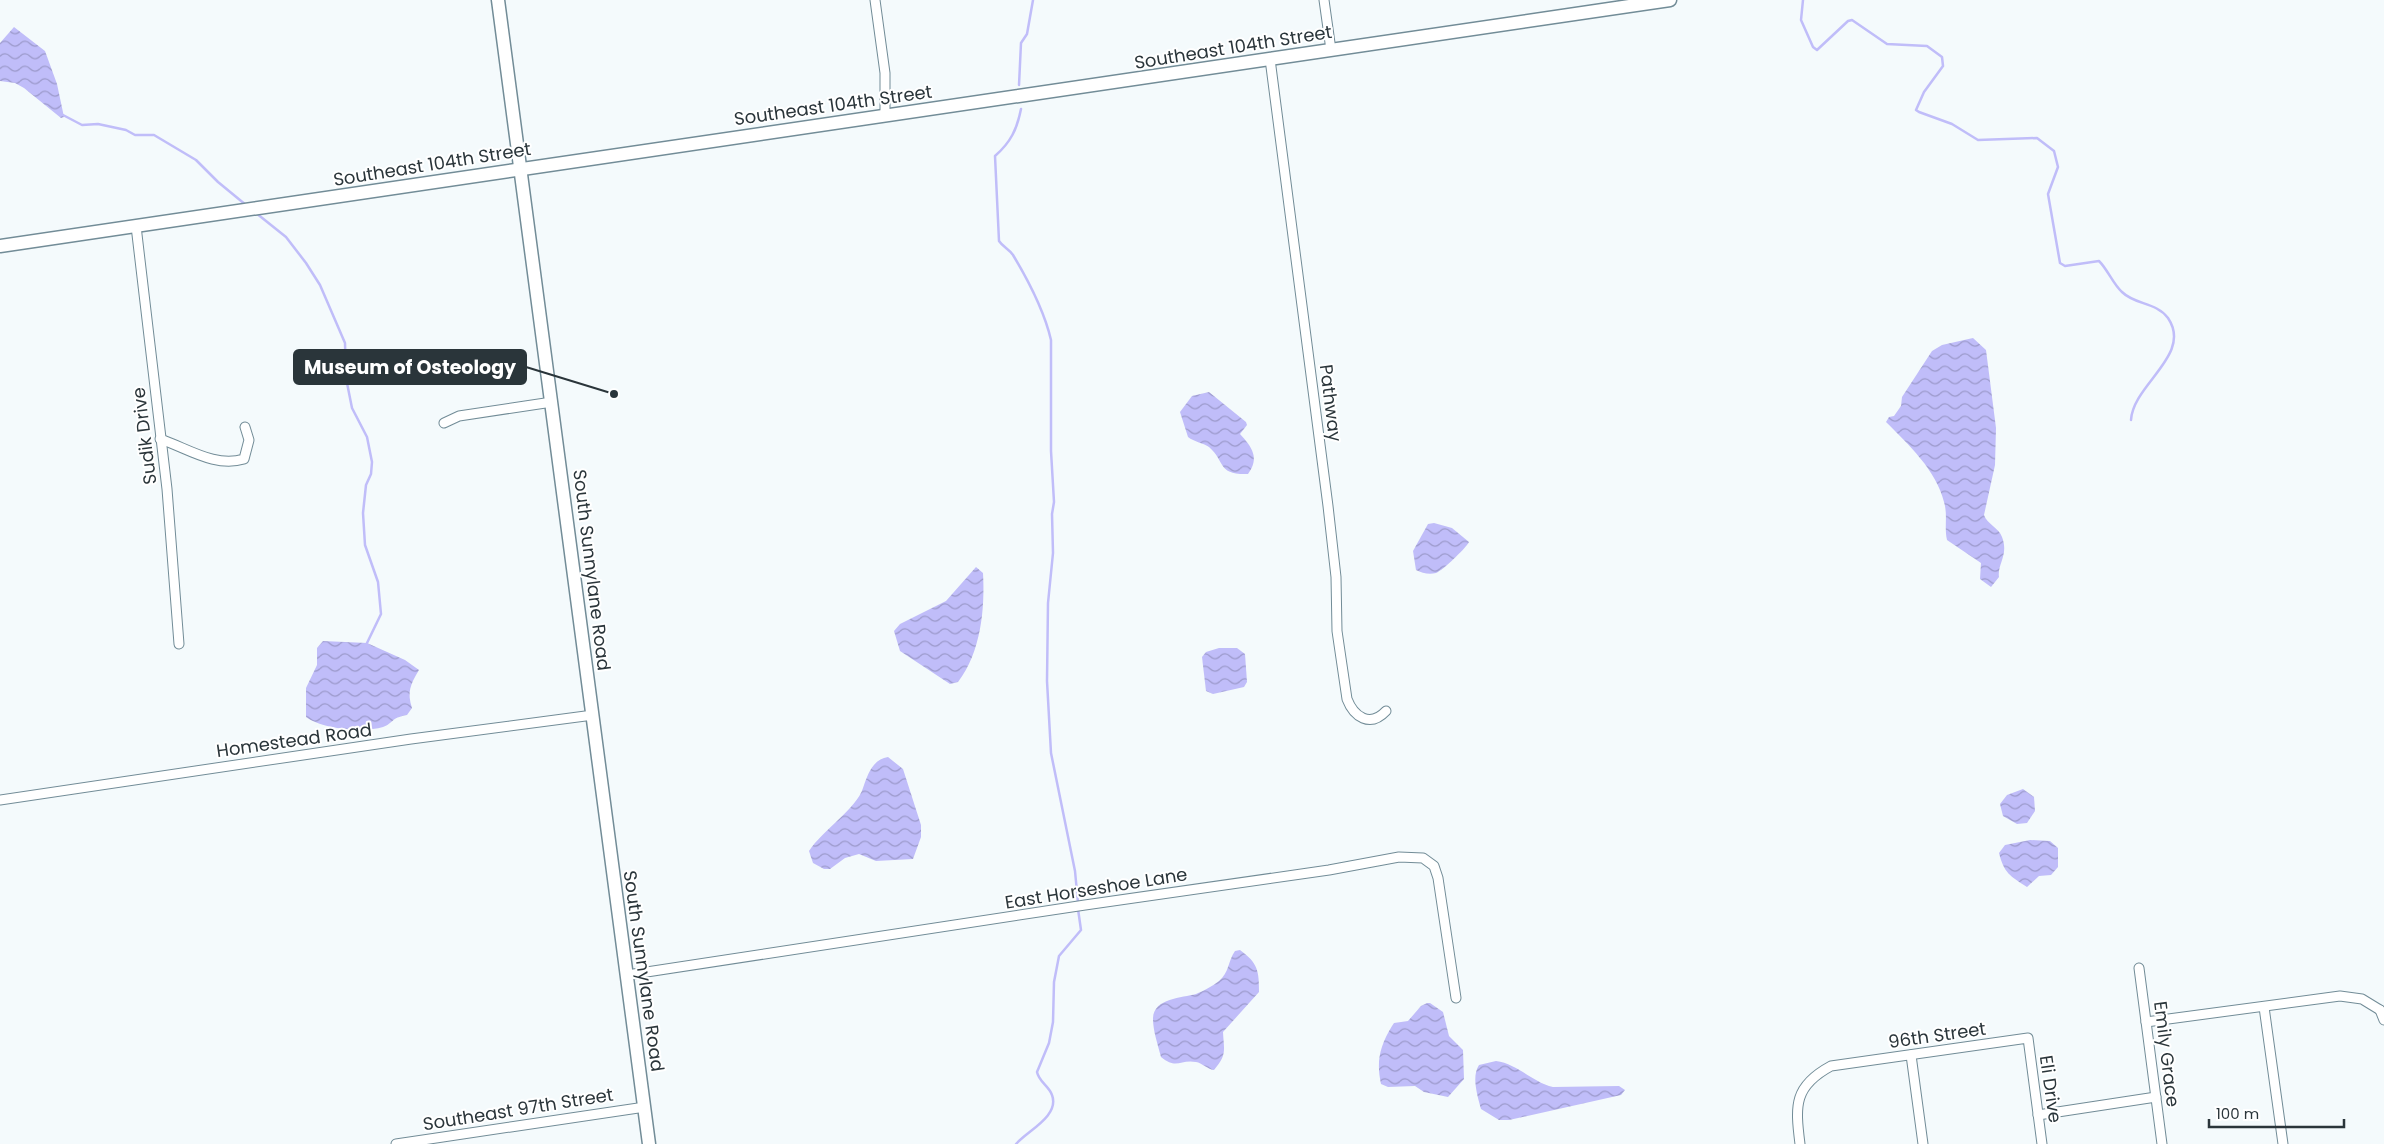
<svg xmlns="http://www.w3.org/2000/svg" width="2384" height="1144" font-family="Poppins,sans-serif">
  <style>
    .water { fill: url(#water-waves) }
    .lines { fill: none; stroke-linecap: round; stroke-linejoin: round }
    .stream { stroke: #c0bdf9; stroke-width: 2.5 }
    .street-casing { stroke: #728c97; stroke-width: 11 }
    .secondary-casing { stroke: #728c97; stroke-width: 15 }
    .street { stroke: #fff; stroke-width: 9 }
    .secondary { stroke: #fff; stroke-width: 12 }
    .labels { text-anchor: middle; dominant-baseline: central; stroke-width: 4; stroke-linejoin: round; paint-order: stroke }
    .street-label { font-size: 18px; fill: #2a353a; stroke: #fff }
    .leader { fill: none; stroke: #2a353a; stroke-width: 2 }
    .callout-dot { fill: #2a353a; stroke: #fff; stroke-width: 2 }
    .callout { fill: #2a353a; stroke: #2a353a; stroke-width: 2 }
    .callout-label { font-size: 19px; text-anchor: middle; font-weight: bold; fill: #fff }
  </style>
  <defs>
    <pattern id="water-waves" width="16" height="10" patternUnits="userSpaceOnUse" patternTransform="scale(1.25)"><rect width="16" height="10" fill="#c0bdf9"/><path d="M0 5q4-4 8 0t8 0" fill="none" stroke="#9c9acb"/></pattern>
  </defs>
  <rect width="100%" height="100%" fill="#f4fafc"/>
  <!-- water -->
  <g class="water">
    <polygon points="14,27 45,51 57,84 64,117 61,118 24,88 15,83 0,81 0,43"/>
    <path d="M1973,338L1986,350L1996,428L1995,465L1984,515C1987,524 1999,528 2002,537C2009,555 1997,564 1999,577L1991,587L1980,579L1981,563L1947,540C1944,527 1948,515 1944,502C1936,470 1909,445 1886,422L1889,417L1894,416L1901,406L1902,397L1932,351L1942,345Z"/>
    <path d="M1209,392L1246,422L1247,425L1240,434C1252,447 1260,458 1248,474C1217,475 1226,462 1209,447C1204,443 1194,442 1188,437L1180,412L1192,396Z"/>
    <path d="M1434,523L1452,528L1469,542C1465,549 1443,570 1436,573C1429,575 1422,573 1416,570L1413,551L1428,524Z"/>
    <path d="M976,567L983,573C985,609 981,652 958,682L950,684L900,651L894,631L900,624L946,601Z"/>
    <path d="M323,641L367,643L405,660L419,670C410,685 407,692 412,708L407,715C390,718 394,723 383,727C364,733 322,729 306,717V688L317,665V648Z"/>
    <polygon points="1219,648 1237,648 1245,654 1247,682 1244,687 1213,694 1206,691 1202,657 1206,652"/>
    <path d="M888,757L903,769L921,825V837L913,859L876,861L859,854L845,858L830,869H824L813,863L809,851C822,831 857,808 863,788C868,774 872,760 888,757Z"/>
    <polygon points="2023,789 2034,797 2035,811 2027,823 2017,824 2003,816 2000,804 2007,795"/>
    <path d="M2030,840L2050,841L2058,848V867L2051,875L2039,876L2027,887C2010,876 2004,873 1999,853L2005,845Z"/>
    <path d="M1240,950C1258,963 1259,971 1259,992L1223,1032C1224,1051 1227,1055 1214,1070C1207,1069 1202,1063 1196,1062C1180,1059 1177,1070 1161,1057C1158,1045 1153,1031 1153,1019C1153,998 1182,998 1196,994C1203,991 1213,986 1219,981C1229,973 1228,961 1235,951Z"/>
    <path d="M1427,1003H1430L1443,1012L1449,1036L1463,1050L1464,1079L1448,1097L1424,1092L1415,1086L1388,1087L1381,1084C1376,1061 1380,1046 1392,1026L1394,1023L1408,1021L1421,1006Z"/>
    <path d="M1496,1061C1518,1064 1532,1082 1553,1087L1619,1086L1625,1090L1621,1095L1509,1120H1499L1481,1109C1478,1097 1471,1077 1479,1065Z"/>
  </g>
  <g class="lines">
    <!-- stream -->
    <g class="stream">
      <path d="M1803,0L1801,20L1813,47L1817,50L1848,21L1852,20L1887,44L1927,46L1942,57L1943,66L1924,92L1916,110L1919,112L1952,124L1978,140L2037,138L2054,151L2058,167L2048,194L2060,263L2065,266L2099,261C2108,270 2113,284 2122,292C2135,305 2156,302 2168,318C2193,355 2133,384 2131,420"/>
      <polyline points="1019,85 1021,43 1027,34 1033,0"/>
      <path d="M1021,109C1017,129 1011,142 995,156L999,241C1003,247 1009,249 1013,255C1028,280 1044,310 1051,340V451L1054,502L1052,514L1053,553L1048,603L1047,681L1051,753L1075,871L1078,903"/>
      <polyline points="63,115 82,125 98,124 126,130 135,135 154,135 196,160 218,182 246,205"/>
      <polyline points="256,213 286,237 306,263 320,285 345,343 346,378 352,408 367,437 372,462 371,474 366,485 363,513 365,545 378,582 381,614 367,643"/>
      <path d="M1016,1144C1027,1131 1060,1116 1052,1095C1049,1086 1039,1082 1037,1072L1049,1043L1053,1022L1054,982L1059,956L1081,930L1078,909"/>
    </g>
    <defs>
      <g id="street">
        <polyline points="875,0 885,73 885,115"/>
        <polyline points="1324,0 1331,50"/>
        <path d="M1270,59L1328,506L1336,577L1337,631L1347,699C1354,717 1370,728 1386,711"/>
        <polyline points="136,226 167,489 179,644"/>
        <polyline points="444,423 459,416 552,402"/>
        <path d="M160,439C187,448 215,468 244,459L249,440L245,427"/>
        <polyline points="0,800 411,739 593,715"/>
        <polyline points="2139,968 2162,1144"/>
        <polyline points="627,975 1085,905 1329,870 1399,857 1423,858 1434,866 1438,878 1456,998"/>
        <polyline points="2264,1007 2283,1144"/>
        <polyline points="2380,1010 2384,1020"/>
        <polyline points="2146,1022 2340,996 2362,999 2380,1010"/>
        <polyline points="1911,1055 1923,1144"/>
        <polyline points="2038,1115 2156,1097"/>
        <polyline points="396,1144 645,1107"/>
        <path d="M1800,1144C1795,1105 1794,1086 1831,1066L2028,1038L2042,1144"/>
      </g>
      <g id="secondary">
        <polyline points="498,0 649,1144"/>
        <polyline points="0,246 1670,0"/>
      </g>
    </defs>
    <!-- street casing -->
    <use href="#street" class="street-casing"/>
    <!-- secondary casing -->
    <use href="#secondary" class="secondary-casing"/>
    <!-- street -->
    <use href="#street" class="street"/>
    <!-- secondary -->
    <use href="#secondary" class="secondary"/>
  </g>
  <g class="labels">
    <!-- street labels -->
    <g class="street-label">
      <text transform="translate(1233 47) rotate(-9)">Southeast 104th Street</text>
      <text transform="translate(833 105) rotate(-8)">Southeast 104th Street</text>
      <text transform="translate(432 164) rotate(-9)">Southeast 104th Street</text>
      <text transform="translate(1331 403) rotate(83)">Pathway</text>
      <text transform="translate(144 436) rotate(-97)">Sudik Drive</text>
      <text transform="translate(592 570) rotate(83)">South Sunnylane Road</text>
      <text transform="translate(294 740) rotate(-8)">Homestead Road</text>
      <text transform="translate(1096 888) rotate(-9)">East Horseshoe Lane</text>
      <text transform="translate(644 971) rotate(82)">South Sunnylane Road</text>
      <text transform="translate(1937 1035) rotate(-8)">96th Street</text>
      <text transform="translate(2167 1054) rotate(83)">Emily Grace</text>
      <text transform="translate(2051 1089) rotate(82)">Eli Drive</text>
      <text transform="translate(518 1109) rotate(-9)">Southeast 97th Street</text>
    </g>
  </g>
  <!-- callouts -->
  <path class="leader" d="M614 394L526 367"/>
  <circle class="callout-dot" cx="614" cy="394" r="5"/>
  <rect class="callout" x="294" y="350" width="232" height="34" rx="5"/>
  <g class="callout-label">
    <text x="410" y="374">Museum of Osteology</text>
  </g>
  <!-- scale -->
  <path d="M2209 1119v8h135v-8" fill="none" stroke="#2a353a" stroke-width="2.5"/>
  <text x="2216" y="1119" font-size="15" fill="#2a353a" stroke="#ffffff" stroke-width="4" paint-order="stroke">100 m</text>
</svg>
